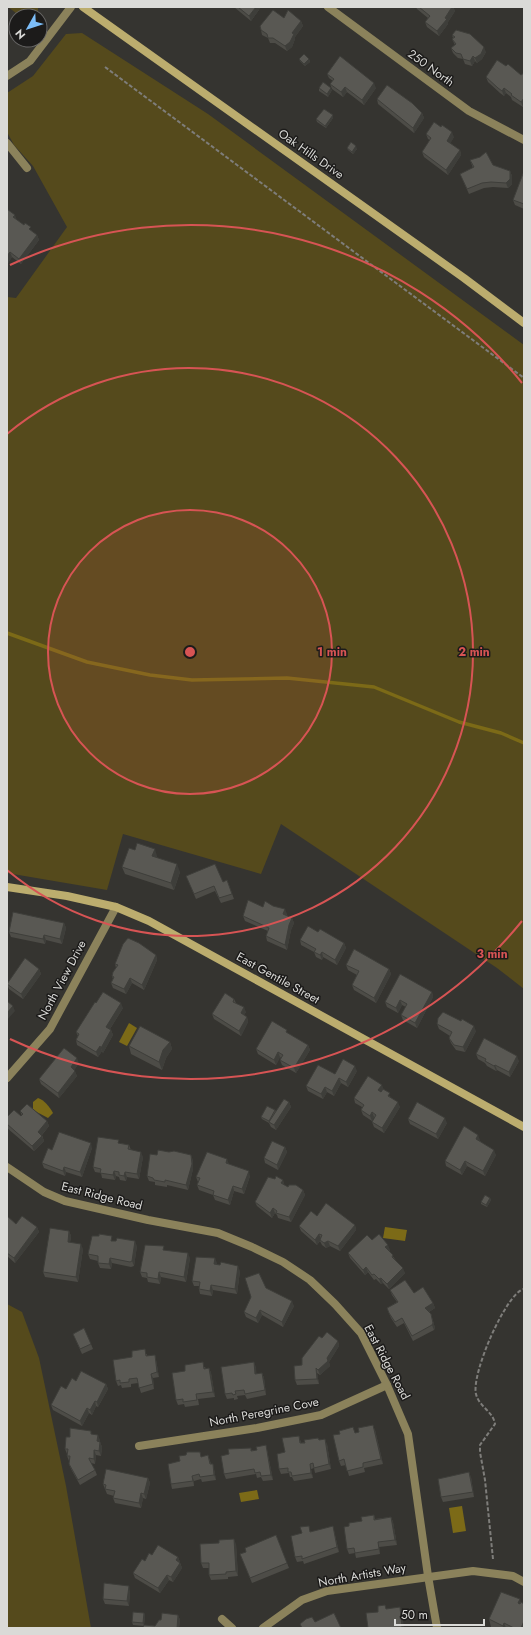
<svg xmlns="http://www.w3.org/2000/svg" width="531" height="1635" font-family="Jost,sans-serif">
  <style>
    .green { fill: #554a1c }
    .water { fill: #7c6a17 }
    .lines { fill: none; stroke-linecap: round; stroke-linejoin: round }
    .stream { stroke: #7c6a17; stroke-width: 3.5 }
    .path { stroke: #7e7d7a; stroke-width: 2; stroke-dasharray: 4 2; stroke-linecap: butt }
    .street { stroke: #8b825b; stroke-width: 8 }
    .secondary { stroke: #bcad6e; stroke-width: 8 }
    .wall { fill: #4d4c47 }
    .shaded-wall { fill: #3e3e3a }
    .building { fill: #595853; stroke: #3e3e3a }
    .ring { fill: none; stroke: #d75454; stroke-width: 2 }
    .labels { text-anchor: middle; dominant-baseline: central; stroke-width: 3; stroke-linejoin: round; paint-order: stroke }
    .street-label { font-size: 12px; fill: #dadad7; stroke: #1c1b1a }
    .centre { fill: #d75454; stroke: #1c1b1a; stroke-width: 2 }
    .ring-label { font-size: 12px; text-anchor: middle; font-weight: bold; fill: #d75454; stroke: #1c1b1a; stroke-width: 3; stroke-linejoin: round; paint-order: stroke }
  </style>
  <rect width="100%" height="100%" fill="#353430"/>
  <!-- green -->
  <g class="green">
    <polygon points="8,7 38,7 38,16 20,16"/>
    <polygon points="82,33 208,114 524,345 524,989 497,968 281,824 261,874 123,834 107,890 7,873 7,297 16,298 67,227 33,166 14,145 7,132 7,93 33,76 66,34"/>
    <polygon points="7,1304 22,1312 39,1358 66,1486 91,1628 7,1628"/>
  </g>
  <!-- water -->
  <g class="water">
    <polygon points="129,1023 137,1028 127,1046 119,1042"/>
    <path d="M38,1098C44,1100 50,1107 53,1113L48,1118L33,1110V1102Z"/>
    <polygon points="385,1227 407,1230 405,1241 383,1238"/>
    <polygon points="257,1490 259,1499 241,1502 239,1493"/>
    <polygon points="462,1506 466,1531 453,1533 449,1508"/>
  </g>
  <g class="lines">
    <!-- stream -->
    <polyline class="stream" points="7,633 87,662 150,675 192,680 287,678 374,687 459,722 501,733 524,743"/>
    <!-- path -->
    <g class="path">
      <polyline points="105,67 524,378"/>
      <path d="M493,1559L485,1480L480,1452V1445L495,1424C493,1411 479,1407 476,1394C471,1374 506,1293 524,1289"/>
    </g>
    <!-- street -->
    <g class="street">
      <polyline points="328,7 469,111 524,140"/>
      <polyline points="7,76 30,61 71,7"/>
      <polyline points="7,143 27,168"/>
      <polyline points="7,1078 50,1029 116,907"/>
      <polyline points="7,1167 44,1192 65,1201 148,1220 218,1233 252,1247 283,1262 310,1280 335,1304 361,1333 387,1385 408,1434 428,1576 437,1628"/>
      <polyline points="139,1446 257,1428 321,1415 387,1385"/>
      <polyline points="222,1619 232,1628"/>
      <polyline points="263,1628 302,1600 327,1591 473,1571 513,1576 524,1582"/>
    </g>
    <!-- secondary -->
    <g class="secondary">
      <polyline points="83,7 464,278 524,323"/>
      <polyline points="7,887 67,896 116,907 149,921 524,1127"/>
    </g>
  </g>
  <!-- wall -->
  <g class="wall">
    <polygon points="234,7 261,7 251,21"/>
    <polygon points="416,7 453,7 455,11 448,22 448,24 439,36 427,27 425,22 428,18 417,9"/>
    <polygon points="284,18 301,21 303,26 295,37 295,39 292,47 287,51 275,43 270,43 268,38 262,35 261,30"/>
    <polygon points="452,35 486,52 482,59 477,63 475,61 472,66 465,64 463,59 458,58 453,53 451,48 455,45 452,39 453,38"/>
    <polygon points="299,59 309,59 310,62 305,66 300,61"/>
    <polygon points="506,66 521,75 524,73 524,106 523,107 512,100 511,97 506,93 504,96 500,93 488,82 486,77"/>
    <polygon points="327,74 376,88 364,105 347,92 343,97 332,89 330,84 333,81 329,78"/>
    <polygon points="319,88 332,90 328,97 319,91"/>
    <polygon points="377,99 422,113 424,118 414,133 378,104"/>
    <polygon points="333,115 333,118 326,128 317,122 316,119"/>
    <polygon points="426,134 454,137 450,143 460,150 461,155 448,175 424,157 422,152 430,140 428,139"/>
    <polygon points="347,148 357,149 353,154 348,150"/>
    <polygon points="470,160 493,165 510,171 512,176 512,184 508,188 493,187 484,188 469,194 460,174 473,168"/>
    <polygon points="524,171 524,209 515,205 513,200"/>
    <polygon points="7,209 17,220 37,235 39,240 21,264 12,257 8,263 7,263"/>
    <polygon points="135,850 157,856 157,858 180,872 174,890 125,874 122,867"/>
    <polygon points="186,876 223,882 227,880 234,899 221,903 215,891 196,899"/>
    <polygon points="263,907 287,914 286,916 292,918 294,923 291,930 287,950 267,941 266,936 268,931 245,921 243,916"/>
    <polygon points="64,923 66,928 62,944 46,940 45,944 11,937 9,932"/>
    <polygon points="318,932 344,943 346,948 337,965 323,957 322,960 316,957 314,952 301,945 300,940"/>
    <polygon points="156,955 157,960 144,990 132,983 126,994 113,988 111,983 113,979 112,976 116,968 115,964"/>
    <polygon points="346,965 389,969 391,974 376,1003 354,990 352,985 357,975 348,970"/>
    <polygon points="39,969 41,974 23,999 9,989 7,984"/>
    <polygon points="432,992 433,997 417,1028 403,1020 401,1015 406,1007 402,1005 398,1013 387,1007 385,1002"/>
    <polygon points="234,999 236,1003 246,1012 244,1015 247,1017 248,1022 241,1036 214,1019 212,1014"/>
    <polygon points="96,1003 123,1008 110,1029 111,1030 113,1035 103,1053 102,1051 98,1057 77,1045 76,1040 78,1036 76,1032"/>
    <polygon points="437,1024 476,1031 465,1052 456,1050 451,1043 449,1038 450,1036 439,1029"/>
    <polygon points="289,1034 308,1045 310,1050 296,1073 282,1065 280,1060 281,1058 280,1057 276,1065 258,1054 256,1049"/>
    <polygon points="170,1042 172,1049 166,1058 162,1070 131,1054 129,1046"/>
    <polygon points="476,1054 519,1061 510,1077 497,1070 496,1071 487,1066 485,1063 478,1059"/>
    <polygon points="79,1063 74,1070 77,1076 59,1098 41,1084 39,1079"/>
    <polygon points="357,1071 348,1087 341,1083 334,1096 327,1092 323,1099 308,1091 306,1086 335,1074"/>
    <polygon points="384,1090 400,1107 384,1133 374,1127 372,1122 375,1118 374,1117 372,1121 363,1115 361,1110 362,1107 355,1103 354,1098"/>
    <polygon points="289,1102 291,1107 276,1130 271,1127 269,1123 262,1119 261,1117 275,1110 276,1111"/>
    <polygon points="20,1111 47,1121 49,1126 42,1135 44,1141 34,1151 7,1128 7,1117 21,1116 22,1116"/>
    <polygon points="408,1119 447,1123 438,1139 410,1124"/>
    <polygon points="480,1140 480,1141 496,1155 485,1176 467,1166 462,1175 446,1166 445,1161"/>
    <polygon points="120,1143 129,1145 131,1150 143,1157 139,1179 127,1177 126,1181 120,1180 119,1177 116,1176 115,1180 102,1178 101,1173 95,1172 93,1167"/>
    <polygon points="285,1147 287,1152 278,1170 265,1163 264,1158"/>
    <polygon points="92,1148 82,1177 66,1172 65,1176 44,1168 42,1163 52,1150"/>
    <polygon points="193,1160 193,1169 188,1190 167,1185 167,1187 155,1185 155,1182 149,1181 147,1176"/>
    <polygon points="229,1164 250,1176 244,1194 234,1191 230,1205 215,1200 213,1195 199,1190 197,1185 198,1182 196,1177"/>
    <polygon points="275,1179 283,1180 284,1185 288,1187 303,1190 305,1195 291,1222 278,1218 277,1215 275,1213 272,1218 257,1206 255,1202"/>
    <polygon points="490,1198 491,1200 487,1207 481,1204 481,1202"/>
    <polygon points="7,1216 16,1224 37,1227 39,1232 15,1263 7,1256"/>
    <polygon points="317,1216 355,1225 356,1230 340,1251 330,1246 326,1248 322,1245 320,1241 317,1245 301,1231 299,1226"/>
    <polygon points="69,1231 71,1236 70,1243 83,1249 78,1282 45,1277 43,1272"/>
    <polygon points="372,1240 390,1250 389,1251 405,1273 389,1289 383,1283 381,1284 376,1279 374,1280 368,1272 365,1275 350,1258 348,1253"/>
    <polygon points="114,1241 137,1246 134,1266 131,1267 112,1263 111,1269 100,1268 98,1263 98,1261 90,1259 88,1254"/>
    <polygon points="165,1250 190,1258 186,1282 161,1277 160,1284 148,1282 147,1278 142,1277 140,1272"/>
    <polygon points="217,1263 217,1265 240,1271 237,1294 213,1290 212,1296 200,1294 199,1289 199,1286 194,1286 192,1281"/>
    <polygon points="266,1288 294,1306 283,1327 262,1315 258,1323 246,1317 244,1312"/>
    <polygon points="390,1290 414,1293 433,1303 435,1308 429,1312 431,1314 435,1328 434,1330 413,1341 404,1323 397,1327 391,1318 387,1308 397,1302 392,1295"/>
    <polygon points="73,1334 91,1344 93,1349 82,1354"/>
    <polygon points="322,1338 338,1341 339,1346 329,1362 330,1366 320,1375 317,1373 319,1384 297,1385 295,1380 302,1365"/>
    <polygon points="147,1354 147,1356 155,1355 156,1360 159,1377 153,1378 154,1389 141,1393 138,1383 131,1384 131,1387 122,1388 121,1385 118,1386 116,1381 132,1357"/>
    <polygon points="205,1367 206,1369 209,1368 211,1373 215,1397 198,1399 199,1405 185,1407 184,1404 178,1405 176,1400 185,1371"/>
    <polygon points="256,1367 256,1374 262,1373 264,1378 266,1395 247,1399 245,1395 237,1396 238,1399 234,1400 234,1398 227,1399 225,1394"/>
    <polygon points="76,1381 106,1384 108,1389 98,1407 96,1406 92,1415 89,1413 82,1426 53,1410 51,1405 66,1389"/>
    <polygon points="375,1430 383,1464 364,1468 365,1472 349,1476 346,1465 341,1466 339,1461 355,1433"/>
    <polygon points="92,1434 100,1440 99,1442 100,1442 102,1447 101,1456 96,1455 95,1464 91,1463 95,1470 97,1475 80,1485 71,1469 69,1464 69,1461 67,1456 67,1454 65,1449 70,1437"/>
    <polygon points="299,1436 301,1443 319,1440 327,1444 331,1469 315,1473 314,1468 311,1469 313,1478 294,1481 292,1477 290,1477 289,1473 281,1474 279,1469"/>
    <polygon points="252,1450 267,1450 273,1480 263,1481 261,1477 257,1478 256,1474 226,1479 224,1474"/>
    <polygon points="200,1452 201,1457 208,1455 211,1464 214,1469 216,1480 202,1482 201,1479 194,1481 194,1486 172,1489 171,1484 180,1461"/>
    <polygon points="471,1477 474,1497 443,1502 441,1497"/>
    <polygon points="148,1478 150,1483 146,1499 143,1498 141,1508 115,1503 113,1498 114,1496 107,1494 103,1484"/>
    <polygon points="374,1515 375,1519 391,1517 393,1522 397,1545 379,1547 380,1554 356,1558 355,1553 349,1554 347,1549 349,1526 362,1521"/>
    <polygon points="311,1531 334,1531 339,1552 304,1564 303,1561 297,1562 295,1557"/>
    <polygon points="276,1535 289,1568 252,1583 240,1554 246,1552"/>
    <polygon points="236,1544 238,1576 228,1577 228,1579 211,1580 209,1575 209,1568 203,1568 201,1563"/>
    <polygon points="152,1555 178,1557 182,1568 173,1582 169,1580 160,1593 135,1578 133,1573 145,1561"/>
    <polygon points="130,1591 129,1606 105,1604 103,1599"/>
    <polygon points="521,1602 524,1628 494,1628 491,1627 489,1619"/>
    <polygon points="144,1613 145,1615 144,1625 155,1626 161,1620 178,1615 180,1620 179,1628 143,1628 144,1626 133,1625 132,1622"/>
  </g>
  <!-- shaded-wall -->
  <g class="shaded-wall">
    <polygon points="256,7 261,7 251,21 249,16"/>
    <polygon points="452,7 453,7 455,11 448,22 448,24 439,36 437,31"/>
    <polygon points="301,21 303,26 295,37 295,39 292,47 287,51 285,46 292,33"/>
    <polygon points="484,47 486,52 482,59 477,63 475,58"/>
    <polygon points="473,56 475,61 472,66 470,61"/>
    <polygon points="309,59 310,62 305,66 304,64"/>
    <polygon points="374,83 376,88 364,105 362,100"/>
    <polygon points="345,87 347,92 343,97 341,92"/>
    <polygon points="331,88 332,90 328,97 327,94"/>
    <polygon points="504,88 506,93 504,96 502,91"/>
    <polygon points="524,98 524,106 523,107 521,102"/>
    <polygon points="422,113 424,118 414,133 413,128"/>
    <polygon points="333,115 333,118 326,128 325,126"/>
    <polygon points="452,132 454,137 449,146 447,141"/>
    <polygon points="356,146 357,149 353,154 352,152"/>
    <polygon points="460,150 461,155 448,175 446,170"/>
    <polygon points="510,171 512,176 512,184 508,188 506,183"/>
    <polygon points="15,215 17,220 13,217"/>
    <polygon points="37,235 39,240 21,264 19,259"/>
    <polygon points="10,252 12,257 8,263 7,256"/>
    <polygon points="155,849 157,856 155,863 152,856"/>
    <polygon points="177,864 180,872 174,890 171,883"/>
    <polygon points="285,909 287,914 284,919 283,914"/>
    <polygon points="292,918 294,923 291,930 287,950 285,945 289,925"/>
    <polygon points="64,923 66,928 62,944 60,939"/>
    <polygon points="44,935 46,940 45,944 43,939"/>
    <polygon points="344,943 346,948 337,965 335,960"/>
    <polygon points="322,952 323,957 322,960 320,955"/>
    <polygon points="156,955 157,960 144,990 142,985"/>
    <polygon points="39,969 41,974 23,999 21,994"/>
    <polygon points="389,969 391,974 376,1003 374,998"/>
    <polygon points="130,978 132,983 126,994 124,989"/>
    <polygon points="432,992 433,997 417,1028 415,1023"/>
    <polygon points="400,1000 402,1005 398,1013 396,1008"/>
    <polygon points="121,1003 123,1008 108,1032 106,1027"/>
    <polygon points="13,1006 15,1011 7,1020 7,1013"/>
    <polygon points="244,1007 246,1012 242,1018 241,1013"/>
    <polygon points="247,1017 248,1022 241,1036 239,1031"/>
    <polygon points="474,1026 476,1031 465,1052 463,1047"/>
    <polygon points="111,1030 113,1035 103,1053 101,1048"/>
    <polygon points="170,1042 172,1049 166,1058 162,1070 159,1062 163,1050"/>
    <polygon points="308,1045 310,1050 296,1073 294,1068"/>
    <polygon points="100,1046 102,1051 98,1057 96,1052"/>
    <polygon points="278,1052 280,1057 276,1065 274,1060"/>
    <polygon points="517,1056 519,1061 510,1077 509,1072"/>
    <polygon points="77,1058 79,1063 73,1072 71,1067"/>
    <polygon points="495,1065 497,1070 496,1071 494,1066"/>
    <polygon points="355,1066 357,1071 348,1087 346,1082"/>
    <polygon points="75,1071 77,1076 59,1098 58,1093"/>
    <polygon points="339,1078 341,1083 334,1096 332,1091"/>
    <polygon points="382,1085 384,1090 380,1095 378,1090"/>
    <polygon points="325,1087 327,1092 323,1099 321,1094"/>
    <polygon points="289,1102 291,1107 276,1130 274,1125"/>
    <polygon points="398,1102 400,1107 384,1133 382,1128"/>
    <polygon points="372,1112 374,1117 372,1121 370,1116"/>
    <polygon points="445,1118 447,1123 438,1139 436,1134"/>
    <polygon points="47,1121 49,1126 40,1137 38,1132"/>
    <polygon points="478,1135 480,1140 478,1144 476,1139"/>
    <polygon points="42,1136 44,1141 34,1151 32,1146"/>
    <polygon points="91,1143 92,1148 82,1177 80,1172"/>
    <polygon points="285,1147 287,1152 278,1170 277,1165"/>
    <polygon points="494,1150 496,1155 485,1176 483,1171"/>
    <polygon points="141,1152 143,1157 139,1179 137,1174"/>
    <polygon points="191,1155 193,1160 193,1169 188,1190 186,1185"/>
    <polygon points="227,1159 229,1164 228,1168 226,1163"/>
    <polygon points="465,1161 467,1166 462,1175 460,1170"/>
    <polygon points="64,1167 66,1172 65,1176 63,1171"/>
    <polygon points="114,1171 116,1176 115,1180 113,1175"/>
    <polygon points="249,1171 250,1176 244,1194 242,1189"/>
    <polygon points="125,1172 127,1177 126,1181 124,1176"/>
    <polygon points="283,1180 284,1185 283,1188 281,1183"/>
    <polygon points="233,1186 234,1191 230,1205 228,1200"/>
    <polygon points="303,1190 305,1195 291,1222 289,1217"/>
    <polygon points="490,1198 491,1200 487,1207 486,1205"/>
    <polygon points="273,1208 275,1213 272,1218 270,1213"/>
    <polygon points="355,1225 356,1230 340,1251 338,1246"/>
    <polygon points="37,1227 39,1232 15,1263 14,1258"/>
    <polygon points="69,1231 71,1236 69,1247 68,1242"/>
    <polygon points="319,1234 321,1239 317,1245 315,1240"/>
    <polygon points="135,1241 137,1246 134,1266 132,1261"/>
    <polygon points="328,1241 330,1246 326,1248 324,1243"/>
    <polygon points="81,1244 83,1249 78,1282 76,1277"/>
    <polygon points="388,1245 390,1250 387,1252 385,1247"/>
    <polygon points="188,1253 190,1258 186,1282 184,1277"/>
    <polygon points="110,1258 112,1263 111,1269 109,1264"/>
    <polygon points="215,1258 217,1263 216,1269 214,1264"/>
    <polygon points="238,1266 240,1271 237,1294 235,1289"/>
    <polygon points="366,1267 368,1272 365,1275 363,1270"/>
    <polygon points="403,1268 405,1273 389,1289 387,1284"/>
    <polygon points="159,1272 161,1277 160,1284 158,1279"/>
    <polygon points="381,1278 383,1283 381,1284 379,1279"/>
    <polygon points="211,1285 213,1290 212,1296 210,1291"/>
    <polygon points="292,1301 294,1306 283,1327 282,1322"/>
    <polygon points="433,1303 435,1308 427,1313 425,1308"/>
    <polygon points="260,1310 262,1315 258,1323 256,1318"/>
    <polygon points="431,1314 435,1328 434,1330 432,1325"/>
    <polygon points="338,1341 339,1346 329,1362 330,1366 320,1375 318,1370"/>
    <polygon points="155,1355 156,1360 159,1377 157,1372"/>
    <polygon points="254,1362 256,1367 257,1379 255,1374"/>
    <polygon points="209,1368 211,1373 215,1397 213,1392"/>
    <polygon points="316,1368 317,1373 319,1384 317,1379"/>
    <polygon points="262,1373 264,1378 266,1395 265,1390"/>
    <polygon points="151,1374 153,1378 154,1389"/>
    <polygon points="106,1384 108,1389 98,1407 97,1402"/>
    <polygon points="95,1401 96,1406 92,1415 90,1410"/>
    <polygon points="87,1408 89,1413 82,1426 80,1421"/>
    <polygon points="373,1425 375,1430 383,1464 381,1459"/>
    <polygon points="98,1435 100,1440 99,1446 97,1441"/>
    <polygon points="325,1439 327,1444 331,1469 329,1464"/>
    <polygon points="100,1442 102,1447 101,1456 99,1451"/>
    <polygon points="266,1445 273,1480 271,1475"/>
    <polygon points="94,1450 96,1455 95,1464 94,1459"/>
    <polygon points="213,1464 214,1469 216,1480 214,1475"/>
    <polygon points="310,1464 311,1469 313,1478 311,1473"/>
    <polygon points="469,1472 471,1477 474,1497"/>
    <polygon points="192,1476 194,1481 194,1486"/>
    <polygon points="148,1478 150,1483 146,1499 144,1494"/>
    <polygon points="141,1493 143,1498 141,1508 139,1503"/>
    <polygon points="391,1517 393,1522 397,1545 395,1540"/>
    <polygon points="333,1526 334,1531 339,1552 337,1547"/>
    <polygon points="234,1539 236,1544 238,1576 236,1571"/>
    <polygon points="178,1557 180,1562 177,1565 176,1560"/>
    <polygon points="180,1563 182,1568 173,1582 171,1577"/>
    <polygon points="167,1575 169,1580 160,1593 158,1588"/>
    <polygon points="129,1586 130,1591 129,1606 127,1601"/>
    <polygon points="520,1599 522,1606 518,1603"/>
    <polygon points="400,1607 402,1612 404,1628 402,1628"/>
    <polygon points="144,1613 145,1615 144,1626 143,1623"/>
    <polygon points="178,1615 180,1620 179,1628 177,1628"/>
    <polygon points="524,1621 524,1628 521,1628"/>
    <polygon points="504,1623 506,1628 503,1628 503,1626"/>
  </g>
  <!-- building -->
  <g class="building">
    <polygon points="238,7 256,7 249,16"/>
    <polygon points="419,7 452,7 445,18 447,19 437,31 425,22 430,16"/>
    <polygon points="273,10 284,18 288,10 301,21 292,33 294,34 290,42 285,46 273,38 268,38 267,34 261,30 260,26"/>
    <polygon points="456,30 470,34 484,47 481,54 475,58 473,56 470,61 463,59 461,54 456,53 451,48 456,44 452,39 455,37 452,35"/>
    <polygon points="304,54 309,59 304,64 299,59"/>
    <polygon points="340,56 374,83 362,100 345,87 341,92 330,84 334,79 327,74"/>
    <polygon points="497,60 506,66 508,64 521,75 524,73 524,98 521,102 511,95 512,94 504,88 502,91 498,88 486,77"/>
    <polygon points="323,82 331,88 327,94 319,88"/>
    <polygon points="387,85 412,103 422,113 413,128 377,99"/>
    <polygon points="324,109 333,115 325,126 316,119"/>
    <polygon points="434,122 441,127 442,125 452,132 447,141 460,150 446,170 422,152 431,138 426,134"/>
    <polygon points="351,142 356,146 352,152 347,148"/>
    <polygon points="486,152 493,165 510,171 510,179 506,183 491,182 482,183 467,189 460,174 474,167 470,160 480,157"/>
    <polygon points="524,171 524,204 513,200"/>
    <polygon points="7,209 15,215 13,217 24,225 25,223 31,227 29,229 37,235 19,259 10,252 7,256"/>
    <polygon points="137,843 155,849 152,856 177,864 171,883 122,867 129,848 135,850"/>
    <polygon points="215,864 223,882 227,880 232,894 219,898 214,886 194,894 186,876"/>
    <polygon points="248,900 263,907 265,901 273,906 285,909 283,914 292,918 289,925 285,945 266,936 269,928 243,916"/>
    <polygon points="13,912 64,923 60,939 44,935 43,939 9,932"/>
    <polygon points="308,926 318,932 320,929 344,943 335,960 322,952 320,955 314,952 316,949 300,940"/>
    <polygon points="128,938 139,943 156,955 142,985 130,978 124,989 111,983 114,977 112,976 113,972 118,965 115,964 123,944"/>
    <polygon points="354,949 389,969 374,998 352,985 359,971 346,965"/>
    <polygon points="25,958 39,969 21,994 7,984"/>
    <polygon points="400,974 432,992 415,1023 401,1015 407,1004 400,1000 396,1008 385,1002"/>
    <polygon points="103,992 121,1003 106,1027 111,1030 101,1048 100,1046 96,1052 76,1040 79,1034 76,1032 95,1002 96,1003"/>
    <polygon points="225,993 234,999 233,1002 244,1007 241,1013 247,1017 239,1031 212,1014"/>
    <polygon points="7,1001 13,1006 7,1013"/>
    <polygon points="443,1012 461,1021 462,1019 474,1026 463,1047 454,1045 449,1038 452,1032 437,1024 438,1018"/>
    <polygon points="272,1021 287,1030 286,1032 308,1045 294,1068 280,1060 283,1055 278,1052 274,1060 256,1049"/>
    <polygon points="140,1026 170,1042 163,1050 159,1062 129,1046"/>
    <polygon points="484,1038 517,1056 509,1072 495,1065 494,1066 485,1061 486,1059 476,1054"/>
    <polygon points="64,1048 77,1058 71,1067 75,1071 58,1093 39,1079"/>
    <polygon points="343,1059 355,1066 346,1082 339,1078 332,1091 325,1087 321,1094 306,1086 318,1065 335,1074"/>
    <polygon points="368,1076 382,1085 378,1090 381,1092 383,1089 390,1093 388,1096 398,1102 382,1128 372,1122 376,1115 372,1112 370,1116 361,1110 364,1105 354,1098"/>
    <polygon points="284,1099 289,1102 274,1125 269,1122"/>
    <polygon points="417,1102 445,1118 436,1134 408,1119"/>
    <polygon points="27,1104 47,1121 38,1132 42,1136 32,1146 7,1124 7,1117 14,1110 21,1116 23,1114 20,1111"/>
    <polygon points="267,1106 275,1110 269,1121 261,1117"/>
    <polygon points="464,1126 478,1135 476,1139 494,1150 483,1171 465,1161 460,1170 445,1161"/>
    <polygon points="59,1132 91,1143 80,1172 64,1167 63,1171 42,1163 48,1148 52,1150"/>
    <polygon points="98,1137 119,1140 118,1143 129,1145 128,1149 141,1152 137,1174 125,1172 124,1176 119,1175 119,1172 114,1171 113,1175 100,1173 101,1169 93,1167"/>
    <polygon points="272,1141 285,1147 277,1165 264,1158"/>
    <polygon points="158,1150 169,1152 174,1151 191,1155 192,1164 186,1185 165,1180 165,1182 154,1180 153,1178 147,1176 150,1154 157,1155"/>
    <polygon points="207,1152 227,1159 226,1163 249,1171 242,1189 233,1186 228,1200 213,1195 214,1191 197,1185 200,1178 196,1177"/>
    <polygon points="276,1176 283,1180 281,1183 288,1187 289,1185 296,1185 303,1190 289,1217 276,1213 277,1211 273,1208 270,1213 255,1202 268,1177 275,1179"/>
    <polygon points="485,1195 490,1198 486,1205 481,1202"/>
    <polygon points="326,1203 355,1225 338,1246 328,1241 324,1243 320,1240 322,1235 319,1234 315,1240 299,1226 311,1211 317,1216"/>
    <polygon points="7,1216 16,1224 22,1216 37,1227 14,1258 7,1253"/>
    <polygon points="50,1228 69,1231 68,1242 81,1244 76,1277 43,1272"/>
    <polygon points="99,1234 112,1236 111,1241 116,1241 117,1238 135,1241 132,1261 130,1262 110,1258 109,1264 98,1263 98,1256 88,1254 92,1236 99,1236"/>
    <polygon points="379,1234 388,1245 385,1247 393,1255 392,1257 403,1268 387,1284 381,1278 379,1279 374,1274 372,1275 366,1267 363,1270 348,1253 367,1235 372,1240"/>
    <polygon points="145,1245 164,1246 163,1250 188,1253 184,1277 159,1272 158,1279 147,1277 147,1273 140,1272"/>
    <polygon points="196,1257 215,1258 214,1264 220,1265 221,1262 238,1266 235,1289 211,1285 210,1291 199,1289 200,1282 192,1281"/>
    <polygon points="259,1273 266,1288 292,1301 282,1322 260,1310 256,1318 244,1312 251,1297 245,1278"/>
    <polygon points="405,1280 414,1293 423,1287 433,1303 425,1308 431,1314 433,1323 432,1325 412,1336 402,1318 395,1322 389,1313 387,1308 398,1302 390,1290"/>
    <polygon points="84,1328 91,1344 80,1349 73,1334"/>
    <polygon points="327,1332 338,1341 327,1358 328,1361 318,1370 316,1368 317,1379 295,1380 294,1366 302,1365 302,1358 319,1336 322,1338"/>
    <polygon points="145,1349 146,1356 155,1355 157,1372 151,1374 153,1384 139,1388 137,1378 129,1379 129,1382 120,1383 120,1380 116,1381 113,1360 132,1357 132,1351"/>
    <polygon points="203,1362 204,1369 209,1368 213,1392 196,1394 197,1400 183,1402 183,1399 176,1400 172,1373 185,1371 185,1365"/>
    <polygon points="254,1362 255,1374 262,1373 265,1390 245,1394 244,1390 235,1391 236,1394 233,1395 232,1393 225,1394 221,1367"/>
    <polygon points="81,1371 106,1384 97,1402 95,1401 90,1410 87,1408 80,1421 51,1405 61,1386 66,1389 72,1378 76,1381"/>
    <polygon points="373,1425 381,1459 363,1463 363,1467 347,1471 344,1459 339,1461 333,1435 340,1434 339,1431 353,1427 355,1433 359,1432 358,1428"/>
    <polygon points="70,1428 91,1431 91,1434 98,1435 97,1441 100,1442 99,1451 94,1450 94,1459 89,1458 89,1459 95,1470 78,1480 69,1464 70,1456 67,1456 68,1449 65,1449 66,1437 70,1437"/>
    <polygon points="299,1436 300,1443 305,1443 304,1440 318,1438 319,1440 325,1439 329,1464 314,1468 313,1463 310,1464 311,1473 292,1476 291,1472 288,1472 288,1468 279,1469 277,1454 285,1452 282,1438"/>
    <polygon points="266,1445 271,1475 261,1476 260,1472 255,1473 254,1469 224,1474 221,1456 229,1454 228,1449 251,1448 251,1451 257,1450 256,1447"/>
    <polygon points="187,1452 200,1452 201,1457 208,1455 210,1464 213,1464 214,1475 200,1477 199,1474 192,1476 193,1481 171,1484 168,1464 180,1461 179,1456 186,1455"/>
    <polygon points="106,1469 148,1478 144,1494 141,1493 139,1503 113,1498 115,1491 105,1489 106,1485 103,1484"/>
    <polygon points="469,1472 473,1492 441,1497 438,1479"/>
    <polygon points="374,1515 374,1520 391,1517 395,1540 378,1542 379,1549 355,1553 354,1548 347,1549 344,1527 349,1526 349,1523 362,1521 361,1517"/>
    <polygon points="309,1526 310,1532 333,1526 337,1547 302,1559 302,1556 295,1557 291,1536 302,1533 300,1527"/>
    <polygon points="276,1535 287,1563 250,1578 240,1554 246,1552 245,1548"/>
    <polygon points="234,1539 236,1571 226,1572 226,1574 209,1575 209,1563 201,1563 200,1544 219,1543 219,1540"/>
    <polygon points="158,1545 178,1557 176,1560 180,1563 171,1577 167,1575 158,1588 133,1573 142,1559 145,1561 149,1553 152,1555"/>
    <polygon points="104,1583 129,1586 127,1601 103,1599"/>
    <polygon points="501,1592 520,1599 518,1603 520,1604 521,1602 524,1604 524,1621 521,1628 514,1628 504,1623 503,1626 489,1619"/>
    <polygon points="385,1605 386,1609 400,1607 402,1628 368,1628 366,1613 378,1612 378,1606"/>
    <polygon points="133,1612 144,1613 143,1623 132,1622"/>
    <polygon points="162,1613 178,1615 177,1628 143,1628 144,1625 155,1626 159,1620 161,1620"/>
    <polygon points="334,1613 341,1628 302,1628 300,1624 306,1619 312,1617 315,1622"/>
  </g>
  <!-- distance rings -->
  <circle cx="190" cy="652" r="142" fill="#d75454" fill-opacity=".12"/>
  <g class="ring">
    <circle cx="190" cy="652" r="142"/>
    <path d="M7 434A284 284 0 1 1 7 870"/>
    <path d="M522 921A427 427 0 0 1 10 1039M10 265A427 427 0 0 1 522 383"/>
  </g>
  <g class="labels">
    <!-- street labels -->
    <g class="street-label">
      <text transform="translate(431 68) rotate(36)">250 North</text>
      <text transform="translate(311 154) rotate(35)">Oak Hills Drive</text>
      <text transform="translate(278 978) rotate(29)">East Gentile Street</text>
      <text transform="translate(62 980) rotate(-62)">North View Drive</text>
      <text transform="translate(102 1196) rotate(14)">East Ridge Road</text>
      <text transform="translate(387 1362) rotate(62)">East Ridge Road</text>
      <text transform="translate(264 1412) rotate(-11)">North Peregrine Cove</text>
      <text transform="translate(362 1575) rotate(-10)">North Artists Way</text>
    </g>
  </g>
  <circle cx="190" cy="652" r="6" class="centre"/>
  <g class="ring-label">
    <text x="332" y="656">1 min</text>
    <text x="474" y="656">2 min</text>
    <text x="492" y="958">3 min</text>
  </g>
  <!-- border -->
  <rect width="531" height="1635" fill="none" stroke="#dadad7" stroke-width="16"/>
  <!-- north arrow -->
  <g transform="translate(28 28) rotate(231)"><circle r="19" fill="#1c1b1a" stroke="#686766"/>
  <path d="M0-3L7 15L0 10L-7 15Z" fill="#7cbef9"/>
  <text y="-6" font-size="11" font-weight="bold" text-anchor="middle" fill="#dadad7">N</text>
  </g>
  <!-- scale -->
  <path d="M395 1619v6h89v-6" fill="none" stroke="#dadad7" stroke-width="2"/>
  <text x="401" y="1619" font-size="12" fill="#dadad7" stroke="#1c1b1a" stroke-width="3" paint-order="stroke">50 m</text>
</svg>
